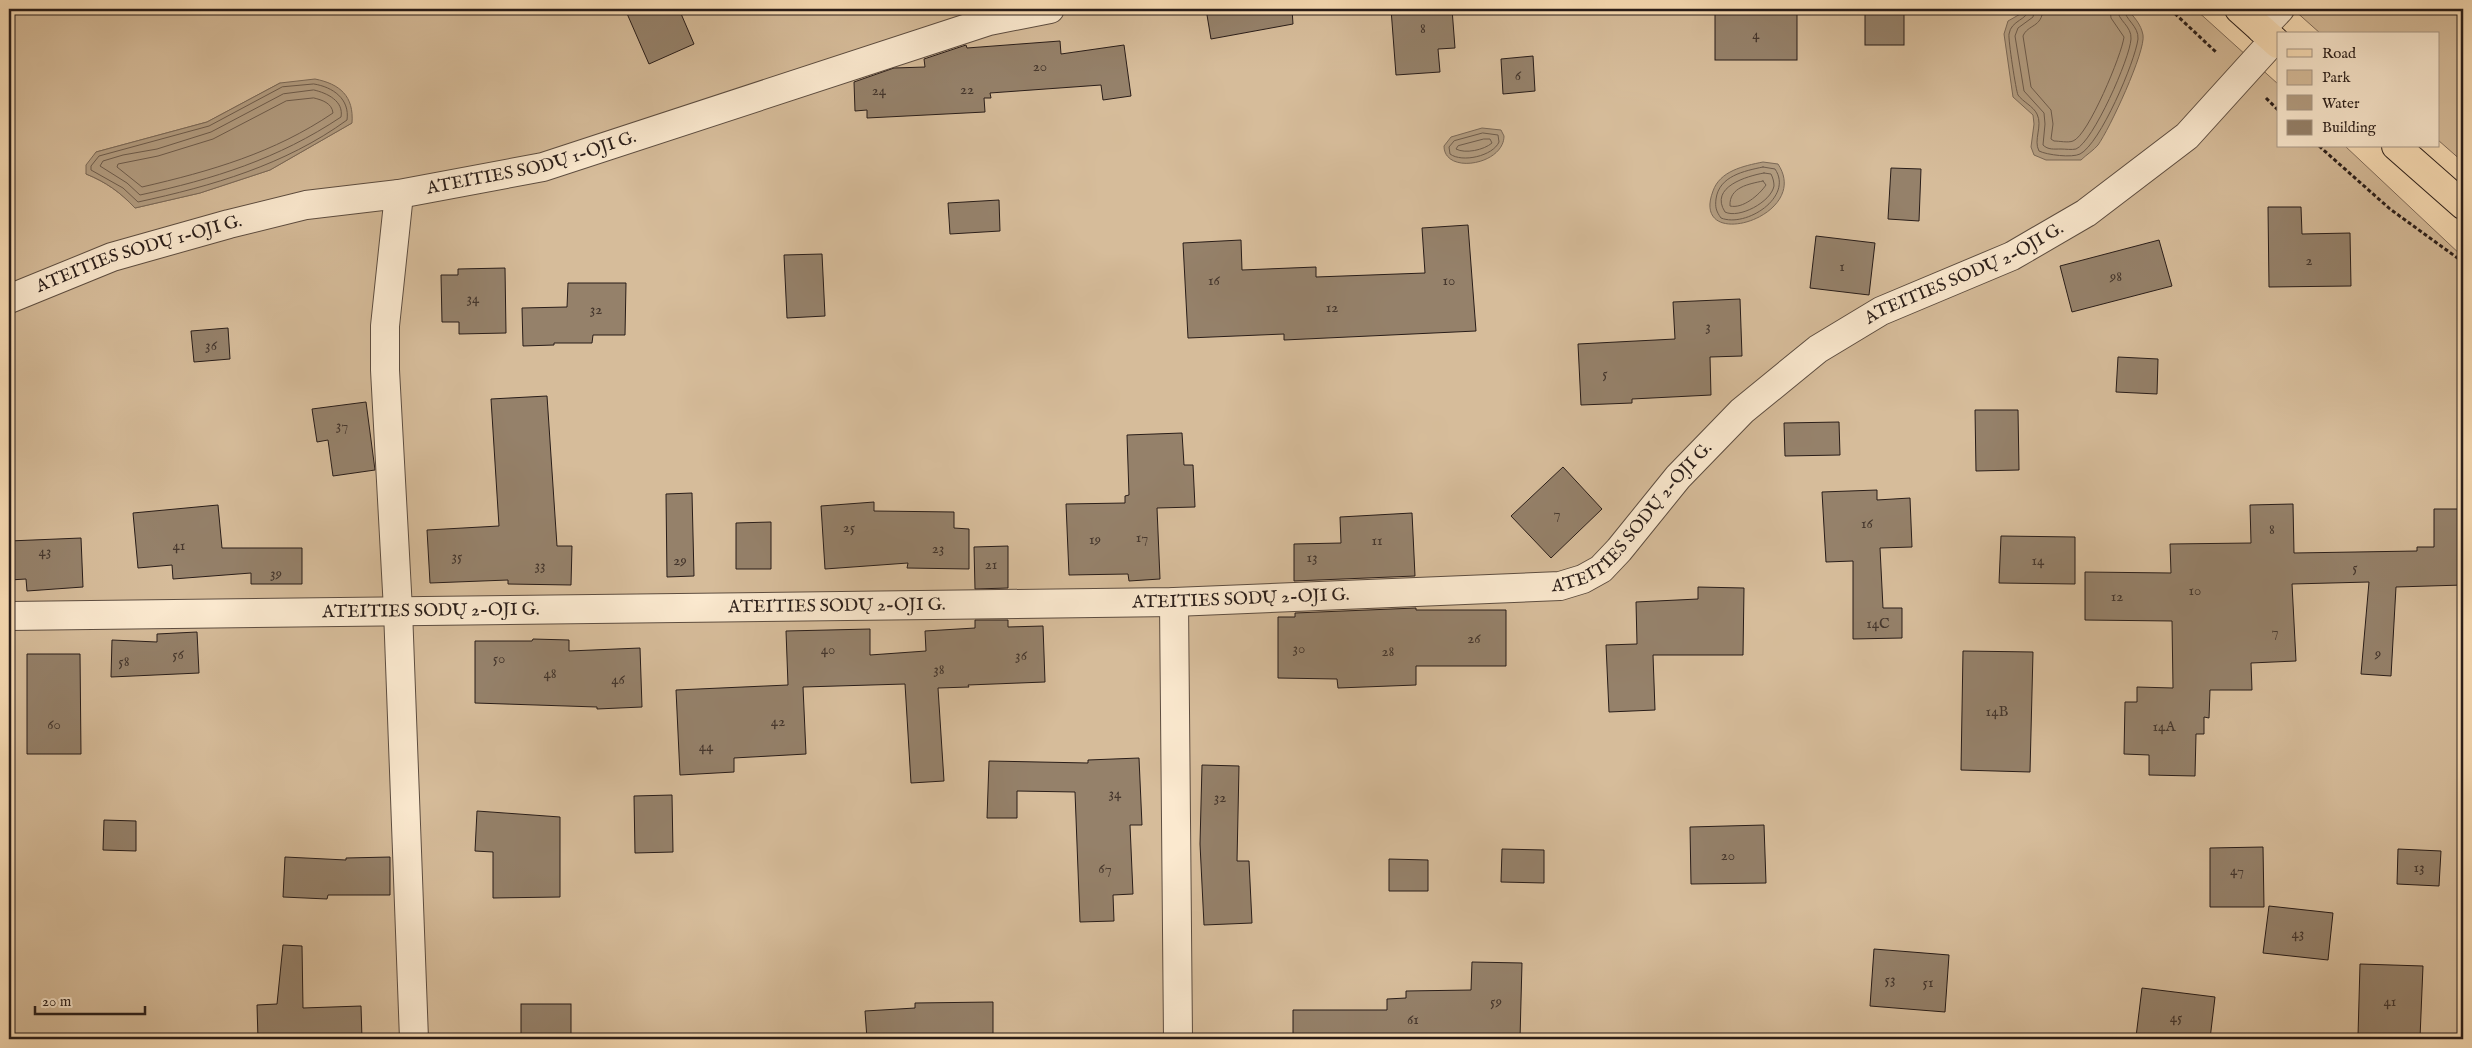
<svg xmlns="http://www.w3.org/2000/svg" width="2472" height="1048" font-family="'IM FELL English',serif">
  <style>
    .green { fill: #d6bc9a; stroke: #806c5a; fill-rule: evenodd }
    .water { fill: #b29c80; stroke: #7b6957 }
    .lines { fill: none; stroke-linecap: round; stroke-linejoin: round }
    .shore { stroke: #6e5c4c; stroke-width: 1 }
    .building { fill: #95816a; stroke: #291d19 }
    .minor-casing { stroke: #5d4d40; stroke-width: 30 }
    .major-casing { stroke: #291d19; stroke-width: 30 }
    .path { stroke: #291d19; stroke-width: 3; stroke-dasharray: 4 2.5; stroke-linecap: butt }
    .minor { stroke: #fbe9cf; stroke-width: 28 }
    .major { stroke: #f9ddb5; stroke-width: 28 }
    .labels { text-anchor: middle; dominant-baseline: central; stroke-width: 4; stroke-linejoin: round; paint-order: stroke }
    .number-label { font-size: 15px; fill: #44362d }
    .street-label { font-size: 18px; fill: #291d19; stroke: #fbe9cf }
  </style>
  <rect width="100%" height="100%" fill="#f9ddb5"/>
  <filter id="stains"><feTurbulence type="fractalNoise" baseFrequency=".004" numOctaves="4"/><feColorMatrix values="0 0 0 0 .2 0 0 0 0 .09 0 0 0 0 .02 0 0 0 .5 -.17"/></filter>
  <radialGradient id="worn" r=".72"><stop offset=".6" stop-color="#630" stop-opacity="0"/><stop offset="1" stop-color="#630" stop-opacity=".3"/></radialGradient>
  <!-- green -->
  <g class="green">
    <path d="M9,9H2195L2278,84V146H2345L2463,257V1039H9ZM280,83L352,123L270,170L200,193L135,208C121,193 106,182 86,174L96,152L207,122Z"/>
    <polygon points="2293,9 2463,9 2463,162 2438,140 2438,34 2321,34"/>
  </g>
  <!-- water -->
  <g class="water">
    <path d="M2029,9H2127C2134,17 2141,24 2143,35C2146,51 2109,130 2098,145C2094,150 2086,155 2081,160H2046L2034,155L2031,147L2034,124L2033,115L2013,97L2004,34L2008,21Z"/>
    <path d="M315,79C340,84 354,96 352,123L270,170L200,193L135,208C120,192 106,182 86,174V165L96,152L207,122L280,83Z"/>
    <path d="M1482,128L1501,130L1504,136C1504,165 1444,175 1444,146L1451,137Z"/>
    <path d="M1763,162L1778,164C1813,217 1689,254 1713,191C1720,171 1743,166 1763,162Z"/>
  </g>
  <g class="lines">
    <!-- shore -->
    <g class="shore">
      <path d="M2029,9C2028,20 2011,20 2009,34C2008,39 2016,91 2018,95C2023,102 2033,106 2037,114C2043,126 2033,140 2039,151C2047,155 2072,158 2080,154C2100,144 2135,62 2138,39C2139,26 2125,20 2124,9"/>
      <path d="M2035,9L2033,17L2018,28L2015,36L2024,91L2044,113L2045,124L2043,145C2048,150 2054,149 2061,149C2065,149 2072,150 2076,149C2093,142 2130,58 2131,39C2132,26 2118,21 2117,9"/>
      <path d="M2043,9C2042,28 2028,24 2023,36L2031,87L2051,110L2053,124L2051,139L2054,141C2059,141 2068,143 2073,141C2088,136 2122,54 2124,37L2111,18L2110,9"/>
      <path d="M314,84C333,87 350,99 347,120C285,165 212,186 138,202L123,188L91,170V166L99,156L209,126L282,87Z"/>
      <path d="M314,90C327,93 344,101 341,117C278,159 214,179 140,195L127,183L100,166L103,161L123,155L157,149L211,132L283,94Z"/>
      <path d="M314,98C322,100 332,103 333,113C274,153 211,171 142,187L117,167L118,164L158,156L213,139L286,101Z"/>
      <path d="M1483,133L1498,135L1499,142C1493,156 1462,163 1450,154L1449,147L1454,141Z"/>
      <path d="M1484,139H1490L1492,143C1484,150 1465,154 1456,149L1458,146Z"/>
      <path d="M1763,167L1775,169C1794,197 1746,228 1721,218C1716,211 1715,207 1716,199C1719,176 1744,171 1763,167Z"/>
      <path d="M1764,173L1771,174C1773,178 1774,182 1774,186C1771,202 1739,219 1725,212C1709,187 1747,176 1764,173Z"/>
      <path d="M1763,181L1766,185C1759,195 1743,209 1730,206C1729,187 1749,184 1763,181Z"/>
    </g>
  </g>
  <!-- building -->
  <g class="building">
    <polygon points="625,9 679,9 694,44 649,64"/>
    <polygon points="1206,9 1292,9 1293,24 1211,39"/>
    <polygon points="1391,9 1452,9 1455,48 1438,49 1440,72 1396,75"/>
    <rect x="1715" y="9" width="82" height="51"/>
    <rect x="1865" y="9" width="39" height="36"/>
    <polygon points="1060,41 1061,54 1124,45 1131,96 1103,100 1101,85 990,93 991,98 984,98 985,112 867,118 867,110 855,111 854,82 894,68 925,67 924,59 966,45 967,48"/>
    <polygon points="1533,56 1535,91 1503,94 1501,59"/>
    <polygon points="1891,168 1921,169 1919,221 1888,219"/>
    <polygon points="999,200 1000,231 950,234 948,203"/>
    <polygon points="2268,207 2301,207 2302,234 2350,233 2351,286 2269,287"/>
    <polygon points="1468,225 1476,331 1284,340 1284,334 1188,338 1183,243 1241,240 1242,270 1316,267 1316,277 1425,273 1422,228"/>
    <polygon points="1816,236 1875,243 1869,295 1810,288"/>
    <polygon points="2159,240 2172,286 2072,312 2060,266"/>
    <polygon points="822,254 825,316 787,318 784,255"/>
    <polygon points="505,268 506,333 459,334 459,322 442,322 441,275 458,275 458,269"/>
    <polygon points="568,283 626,283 625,335 593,335 592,343 554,343 554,345 523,346 522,308 567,307"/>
    <polygon points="1740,299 1742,356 1710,357 1711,395 1632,399 1632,403 1581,405 1578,344 1675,339 1673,302"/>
    <polygon points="228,328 230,359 194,362 191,331"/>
    <polygon points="2118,357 2158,359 2157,394 2116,392"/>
    <polygon points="547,396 557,546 572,546 571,585 508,584 508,580 430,583 427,530 499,526 491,399"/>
    <polygon points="366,402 375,470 333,476 328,440 317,442 312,409"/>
    <polygon points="1975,410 2018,410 2019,470 1976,471"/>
    <polygon points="1839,422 1840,455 1785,456 1784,423"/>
    <polygon points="1182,433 1184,465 1193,465 1195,507 1157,508 1160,579 1129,581 1128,574 1069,575 1066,504 1125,503 1125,496 1129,495 1127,435"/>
    <polygon points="1563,467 1602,509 1551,558 1511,516"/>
    <polygon points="1877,490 1877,500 1910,498 1912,547 1880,548 1883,608 1902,608 1902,638 1853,639 1853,561 1826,562 1822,492"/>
    <polygon points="692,493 694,576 667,577 666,494"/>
    <polygon points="874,502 874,511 954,512 954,528 969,529 969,569 907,568 908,563 825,569 821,506"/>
    <polygon points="2293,504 2294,553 2417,551 2417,547 2434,547 2434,509 2463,509 2463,585 2396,587 2391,676 2361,674 2369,582 2292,584 2296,661 2251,663 2252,690 2210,690 2209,718 2204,717 2204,734 2196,734 2195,776 2149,775 2149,755 2124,754 2125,702 2137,702 2137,687 2173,688 2172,621 2085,620 2085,572 2171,573 2170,544 2251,543 2250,505"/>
    <polygon points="218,505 222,548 302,548 302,584 251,584 251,573 173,579 172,565 138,568 133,513"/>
    <polygon points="1412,513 1415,576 1294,581 1294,544 1341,543 1340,517"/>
    <polygon points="771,522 771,569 736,569 736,523"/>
    <polygon points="2001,536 2075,537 2075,584 1999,583"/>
    <polygon points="81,538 83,587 27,591 26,579 9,580 9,541"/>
    <polygon points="1008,546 1008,588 975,589 974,547"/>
    <polygon points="1698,587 1744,588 1743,655 1653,655 1655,710 1609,712 1606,645 1637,644 1636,602 1698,599"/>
    <polygon points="1416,608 1416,610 1506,610 1506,666 1416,666 1416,685 1338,688 1337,679 1278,678 1278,617 1295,617 1295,613"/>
    <polygon points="975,620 1008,620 1008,627 1043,626 1045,682 968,685 969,687 938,688 944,781 911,783 905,684 803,687 806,754 734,758 734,772 680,775 676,690 788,685 786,631 870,629 870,655 926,651 925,631 975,628"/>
    <polygon points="197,632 199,673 111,677 112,640 157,642 157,634"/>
    <polygon points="533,639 569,640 569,651 640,648 642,707 597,709 597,707 475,703 475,641 532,641"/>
    <polygon points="1963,651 2033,652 2030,772 1961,770"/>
    <polygon points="27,654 80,654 81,754 27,754"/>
    <polygon points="1139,758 1142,825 1130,825 1133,894 1113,895 1114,921 1080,922 1075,792 1017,791 1017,818 987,818 989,761 1088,763 1088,760"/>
    <polygon points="1202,765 1239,766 1237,861 1249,861 1252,923 1204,925 1200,844"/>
    <polygon points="672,795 673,852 635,853 634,796"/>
    <polygon points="477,811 560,817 560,897 493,898 493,852 475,851"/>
    <polygon points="104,820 136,821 136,851 103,850"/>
    <polygon points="1764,825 1766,883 1691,884 1690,827"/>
    <polygon points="2263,847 2264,907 2210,907 2210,848"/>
    <polygon points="1502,849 1544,850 1544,883 1501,882"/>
    <polygon points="2398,849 2441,851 2439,886 2397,884"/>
    <polygon points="285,857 346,860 346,858 390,857 390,895 328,895 327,899 283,897"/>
    <polygon points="1389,859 1428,860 1428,891 1389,891"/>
    <polygon points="2269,906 2333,913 2328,960 2263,953"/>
    <polygon points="283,945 302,946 303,1008 361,1006 362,1039 258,1039 257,1005 277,1004"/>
    <polygon points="1874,949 1949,955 1945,1012 1870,1006"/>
    <polygon points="1472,962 1522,963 1520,1039 1293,1039 1293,1010 1387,1010 1387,999 1406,998 1406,991 1471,990"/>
    <polygon points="2360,964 2423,966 2420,1038 2358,1036"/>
    <polygon points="2142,988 2215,997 2210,1039 2158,1039 2136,1037"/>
    <polygon points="993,1002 993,1039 867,1039 865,1011 915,1008 915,1003"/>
    <rect x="521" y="1004" width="50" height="35"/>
  </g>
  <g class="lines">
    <defs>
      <g id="minor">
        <polyline points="2261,29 2280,9"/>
        <polyline points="399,194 385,326 385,370 398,610 414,1039"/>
        <path id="s1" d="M9,299L112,257L229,224L306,205L399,194L543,167L989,21L1050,9"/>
        <polyline points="1174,602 1178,1039"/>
        <path id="s2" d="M9,616L1174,602L1560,586L1583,579L1601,569L1619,550L1678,477L1742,411L1818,349L1881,311L2012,256L2086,213L2187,136L2274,40"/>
      </g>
      <g id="major">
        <polyline points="2239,9 2278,44"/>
        <polyline points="2396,146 2463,205"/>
      </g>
    </defs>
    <!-- minor casing -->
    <use href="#minor" class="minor-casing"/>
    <!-- major casing -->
    <use href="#major" class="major-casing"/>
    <!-- path -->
    <g class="path">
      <polyline points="2170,9 2217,53"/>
      <polyline points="2266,98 2278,110"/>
      <polyline points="2319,146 2390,209 2463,262"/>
    </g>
    <!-- minor -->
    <use href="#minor" class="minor"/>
    <!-- major -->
    <use href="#major" class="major"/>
  </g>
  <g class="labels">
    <!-- number labels -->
    <g class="number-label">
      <text x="1423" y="28">8</text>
      <text x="1756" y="34">4</text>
      <text x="1040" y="66">20</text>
      <text x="1518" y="75">6</text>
      <text x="967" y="89">22</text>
      <text x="879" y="90">24</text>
      <text x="2309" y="260">2</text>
      <text x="1842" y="266">1</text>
      <text x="2116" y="276">98</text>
      <text x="1214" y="280">16</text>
      <text x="1449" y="280">10</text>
      <text x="473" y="298">34</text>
      <text x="1332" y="307">12</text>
      <text x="596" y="309">32</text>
      <text x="1708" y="326">3</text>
      <text x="211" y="345">36</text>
      <text x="1605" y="373">5</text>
      <text x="342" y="425">37</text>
      <text x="1557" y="513">7</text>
      <text x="1867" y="523">16</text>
      <text x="849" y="527">25</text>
      <text x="2272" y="529">8</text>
      <text x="1142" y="537">17</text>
      <text x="1095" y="539">19</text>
      <text x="1377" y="540">11</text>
      <text x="179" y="545">41</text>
      <text x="938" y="548">23</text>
      <text x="45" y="551">43</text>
      <text x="457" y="556">35</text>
      <text x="1312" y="557">13</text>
      <text x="680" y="560">29</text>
      <text x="2038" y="560">14</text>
      <text x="991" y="564">21</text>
      <text x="540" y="565">33</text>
      <text x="2355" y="567">5</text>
      <text x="276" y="573">39</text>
      <text x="2195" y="590">10</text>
      <text x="2117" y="596">12</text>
      <text x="1878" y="623">14C</text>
      <text x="2275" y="631">7</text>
      <text x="1474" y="638">26</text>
      <text x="1299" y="648">30</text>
      <text x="828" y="649">40</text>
      <text x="1388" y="651">28</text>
      <text x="2378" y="653">9</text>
      <text x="178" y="654">56</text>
      <text x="1021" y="655">36</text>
      <text x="499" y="658">50</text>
      <text x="124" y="661">58</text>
      <text x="939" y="669">38</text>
      <text x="550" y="673">48</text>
      <text x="618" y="679">46</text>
      <text x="1997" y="711">14B</text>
      <text x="778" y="721">42</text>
      <text x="54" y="724">60</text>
      <text x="2164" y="726">14A</text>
      <text x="706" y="746">44</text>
      <text x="1115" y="793">34</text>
      <text x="1220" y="797">32</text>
      <text x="1728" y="855">20</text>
      <text x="2419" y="867">13</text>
      <text x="1105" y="868">67</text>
      <text x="2237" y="870">47</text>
      <text x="2298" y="933">43</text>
      <text x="1890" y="979">53</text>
      <text x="1928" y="982">51</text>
      <text x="1496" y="1001">59</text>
      <text x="2390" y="1001">41</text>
      <text x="2176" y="1017">45</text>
      <text x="1413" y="1019">61</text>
    </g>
    <!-- street labels -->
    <g class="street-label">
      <text stroke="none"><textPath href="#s1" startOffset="542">ATEITIES SODŲ 1-OJI G.</textPath></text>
      <text stroke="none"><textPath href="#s1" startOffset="138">ATEITIES SODŲ 1-OJI G.</textPath></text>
      <text stroke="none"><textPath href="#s2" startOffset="2071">ATEITIES SODŲ 2-OJI G.</textPath></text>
      <text stroke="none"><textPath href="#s2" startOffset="1652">ATEITIES SODŲ 2-OJI G.</textPath></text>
      <text stroke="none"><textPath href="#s2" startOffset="1232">ATEITIES SODŲ 2-OJI G.</textPath></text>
      <text stroke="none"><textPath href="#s2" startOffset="828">ATEITIES SODŲ 2-OJI G.</textPath></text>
      <text stroke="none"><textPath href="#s2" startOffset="422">ATEITIES SODŲ 2-OJI G.</textPath></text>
    </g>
  </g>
  <!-- margin -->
  <rect width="2472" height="1048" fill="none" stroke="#f9ddb5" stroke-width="30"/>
  <rect x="10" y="10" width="2452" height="1028" fill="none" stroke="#291d19" stroke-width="2.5"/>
  <rect x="15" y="15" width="2442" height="1018" fill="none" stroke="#291d19"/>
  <!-- legend -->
  <rect x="2277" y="32" width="162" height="115" fill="#fbe9cf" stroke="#a79786"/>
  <rect x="2287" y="49" width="25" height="8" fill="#f9ddb5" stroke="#a79786"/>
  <text x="2322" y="58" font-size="15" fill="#291d19">Road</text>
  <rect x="2287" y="70" width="25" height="15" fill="#d6bc9a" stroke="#a79786"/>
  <text x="2322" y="82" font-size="15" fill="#291d19">Park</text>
  <rect x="2287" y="95" width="25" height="15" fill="#b29c80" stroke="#a79786"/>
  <text x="2322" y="108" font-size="15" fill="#291d19">Water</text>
  <rect x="2287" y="120" width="25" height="15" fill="#95816a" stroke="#a79786"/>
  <text x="2322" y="132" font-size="15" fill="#291d19">Building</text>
  <!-- scale -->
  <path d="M35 1006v8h110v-8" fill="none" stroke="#291d19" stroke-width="2.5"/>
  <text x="42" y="1006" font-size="15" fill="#291d19" stroke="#fbe9cf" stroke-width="4" paint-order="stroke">20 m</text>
  <rect width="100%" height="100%" filter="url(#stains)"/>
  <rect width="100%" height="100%" fill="url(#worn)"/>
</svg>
